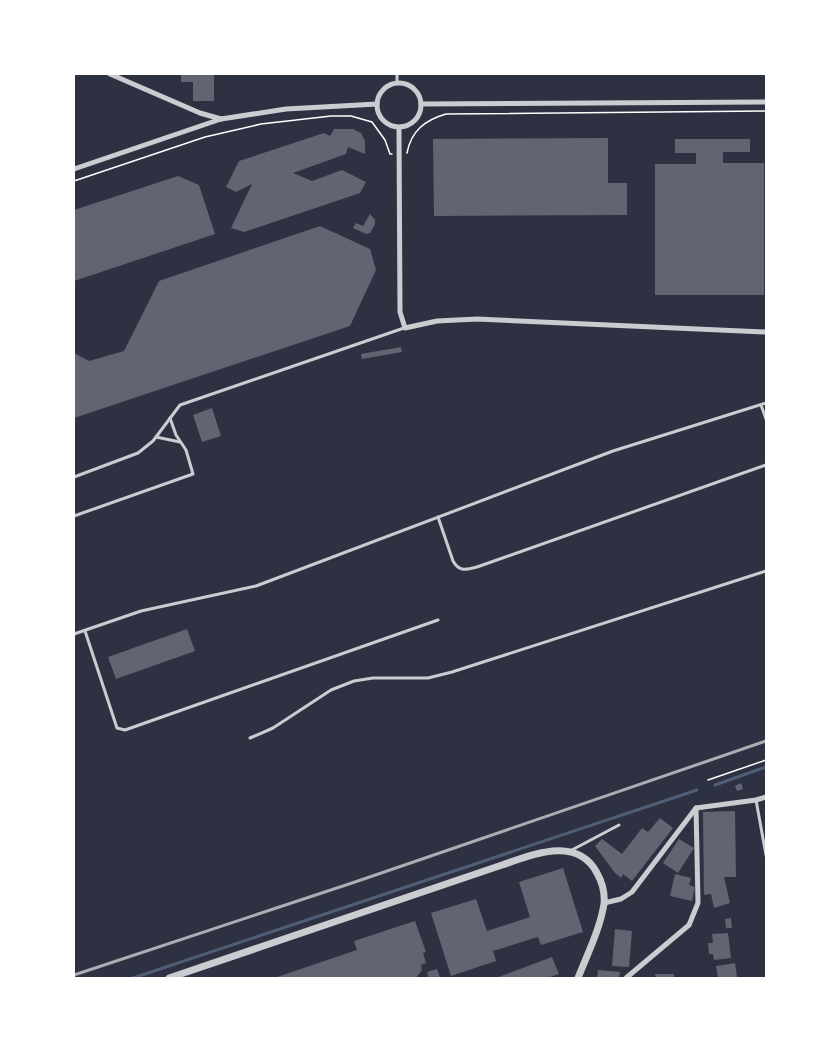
<svg xmlns="http://www.w3.org/2000/svg" width="840" height="1052" font-family="'Fira Sans',sans-serif">
  <style>
    .lines { fill: none; stroke-linecap: round; stroke-linejoin: round }
    .stream { stroke: #4f5d75; stroke-width: 3 }
    .building { fill: #626471 }
    .path { stroke: #fff; stroke-width: 1.5 }
    .service { stroke: #caccd0; stroke-width: 3 }
    .minor { stroke: #caccd0; stroke-width: 5 }
    .tertiary { stroke: #caccd0; stroke-width: 7 }
    .rail { stroke: #abadb3; stroke-width: 3 }
  </style>
  <rect width="100%" height="100%" fill="#2d3142"/>
  <g class="lines">
    <!-- stream -->
    <g class="stream">
      <polyline points="715,785 766,767"/>
      <polyline points="133,978 697,790"/>
    </g>
  </g>
  <!-- building -->
  <g class="building">
    <polygon points="181,74 214,74 214,101 193,101 193,82 181,82"/>
    <polygon points="334,129 353,129 361,133 365,141 365,154 348,147 346,154 293,173 312,181 342,170 366,182 360,193 244,232 231,228 252,184 236,192 226,187 239,161 324,133 330,136"/>
    <polygon points="608,138 608,183 627,183 627,215 434,216 433,139"/>
    <polygon points="675,139 750,139 750,152 723,152 723,163 764,163 764,295 655,295 655,164 696,164 696,153 675,153"/>
    <polygon points="178,176 199,185 215,234 74,281 74,210"/>
    <polygon points="370,214 375,220 375,224 370,233 366,234 353,228 356,223 363,226"/>
    <polygon points="320,226 370,249 376,270 350,326 74,418 74,353 89,361 124,351 159,281"/>
    <polygon points="401,347 402,352 362,359 361,354"/>
    <polygon points="212,408 221,436 202,442 193,415"/>
    <polygon points="187,629 195,651 116,679 108,657"/>
    <polygon points="741,783 743,789 737,791 735,786"/>
    <polygon points="735,811 736,877 724,877 730,903 714,908 711,894 704,895 703,812"/>
    <polygon points="660,818 673,828 632,881 623,874 621,878 615,873 595,846 602,839 622,854 642,828 648,832"/>
    <polygon points="679,839 694,848 678,873 663,863"/>
    <polygon points="563,868 583,932 541,945 538,937 493,951 496,961 451,976 431,913 476,899 487,931 530,917 519,882"/>
    <polygon points="675,874 691,878 689,885 695,887 692,901 670,896"/>
    <polygon points="731,918 732,928 726,928 725,919"/>
    <polygon points="415,921 426,952 423,953 426,963 421,965 422,970 416,978 274,978 357,950 354,941"/>
    <polygon points="615,929 632,931 629,967 612,966"/>
    <polygon points="728,933 731,958 714,960 713,954 709,954 708,943 713,943 712,934"/>
    <polygon points="552,957 559,974 547,978 496,978"/>
    <polygon points="735,963 737,977 718,978 716,966"/>
    <polygon points="437,969 440,978 429,978 427,972"/>
    <polygon points="598,970 620,972 619,978 597,977"/>
    <polygon points="655,974 674,974 674,978 656,978"/>
  </g>
  <g class="lines">
    <!-- path -->
    <g class="path">
      <path d="M407,153C411,131 425,120 446,114L766,111"/>
      <polyline points="74,181 205,137 261,124 331,116 351,116 372,122 385,140 390,154 392,154"/>
      <polyline points="708,780 766,760"/>
    </g>
    <!-- service -->
    <g class="service">
      <polyline points="397,74 397,83"/>
      <polyline points="761,405 766,419"/>
      <polyline points="156,437 180,442"/>
      <polyline points="74,477 138,453 153,441 180,405 404,328"/>
      <polyline points="74,516 193,474 186,450 176,435 170,418"/>
      <path d="M438,517L453,561C459,572 466,570 477,567L766,465"/>
      <polyline points="85,631 117,728 125,730 438,620"/>
      <polyline points="74,634 141,611 256,586 613,451 766,403"/>
      <polyline points="250,738 273,728 331,690 354,681 373,678 428,678 452,672 766,571"/>
      <polyline points="756,800 766,855"/>
      <polyline points="570,851 619,825"/>
    </g>
    <!-- minor -->
    <g class="minor">
      <polyline points="110,74 200,113 221,119"/>
      <circle cx="399" cy="105" r="22"/>
      <polyline points="421,104 766,102"/>
      <polyline points="399,128 400,312 405,328 437,321 477,319 766,332"/>
      <polyline points="74,169 221,119 286,109 377,104"/>
      <polyline points="604,903 621,899 632,892 696,808 756,800 766,797"/>
      <polyline points="626,978 689,925 698,903 696,808"/>
    </g>
    <!-- tertiary -->
    <path class="tertiary" d="M169,978L502,865C532,855 577,835 597,873C602,882 605,894 604,904C600,929 587,955 578,978"/>
    <!-- rail -->
    <polyline class="rail" points="74,975 355,882 766,741"/>
  </g>
  <!-- border -->
  <rect width="840" height="1052" fill="none" stroke="#ffffff" stroke-width="150"/>
</svg>
